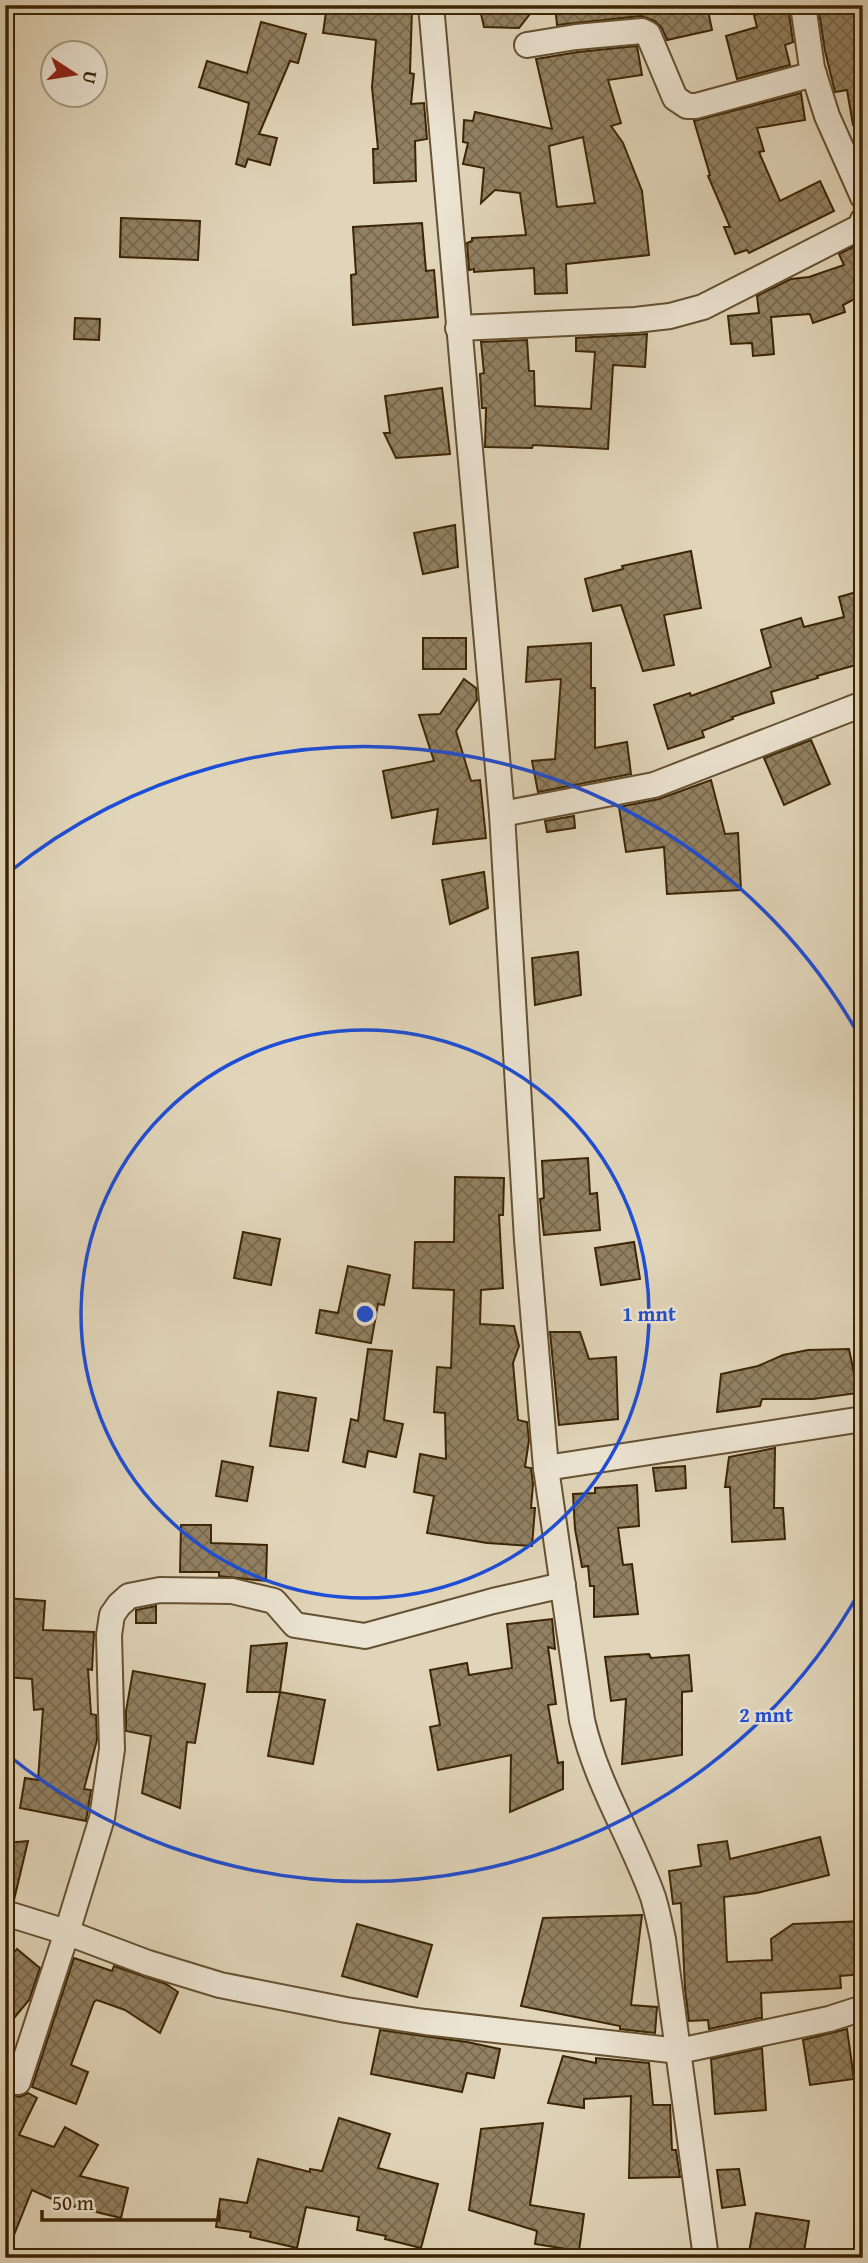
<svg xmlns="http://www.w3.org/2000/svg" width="868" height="2263" font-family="'Gentium Book Plus',serif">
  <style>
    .building { fill: url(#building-cross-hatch); stroke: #3c2504; stroke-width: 2; fill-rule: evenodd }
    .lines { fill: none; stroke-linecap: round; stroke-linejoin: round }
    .street-casing { stroke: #655131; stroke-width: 28 }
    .street { stroke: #ece4d2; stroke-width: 24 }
    .ring { fill: none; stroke: #1d4ed8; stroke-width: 3.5 }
    .centre { fill: #1d4ed8; stroke: #ece4d2; stroke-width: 3.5 }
    .ring-label { font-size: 21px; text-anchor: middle; font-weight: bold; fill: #1d4ed8; stroke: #ece4d2; stroke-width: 5; stroke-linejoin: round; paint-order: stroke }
  </style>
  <defs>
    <pattern id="building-cross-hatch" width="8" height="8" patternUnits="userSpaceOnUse" patternTransform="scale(1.75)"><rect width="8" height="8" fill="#928162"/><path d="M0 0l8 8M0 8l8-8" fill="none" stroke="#78694f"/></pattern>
  </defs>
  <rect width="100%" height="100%" fill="#e1d5b9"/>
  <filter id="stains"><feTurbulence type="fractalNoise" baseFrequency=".00286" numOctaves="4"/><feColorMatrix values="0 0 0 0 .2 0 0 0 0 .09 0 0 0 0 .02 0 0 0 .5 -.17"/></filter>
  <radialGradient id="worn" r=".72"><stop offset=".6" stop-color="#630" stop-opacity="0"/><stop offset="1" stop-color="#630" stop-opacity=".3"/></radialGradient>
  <!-- building -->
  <g class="building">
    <polygon points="327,5 412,9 410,73 414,74 411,104 424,103 427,139 415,141 416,181 374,183 373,149 378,149 372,87 376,40 323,33"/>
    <polygon points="479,5 537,5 519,28 484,27"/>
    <polygon points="555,5 707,5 712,30 667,40 662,28 655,21 641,16 557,25"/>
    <polygon points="818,5 863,5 863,124 853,125 847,90 835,92 825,51"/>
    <polygon points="788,6 793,42 785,45 790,65 737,79 726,36 757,27 754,15"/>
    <polygon points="261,22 306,34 298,63 290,61 259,134 277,138 270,165 248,159 245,167 236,164 249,103 199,87 207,61 247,73"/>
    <path d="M637,46L642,75L608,80L621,123L611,126L623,143L642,191L649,255L566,264L567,293L535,294L534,268L474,272V269L469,270L467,243L472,241V238L526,235L520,193L495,190L481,203L484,168L463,164L468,143L463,142L464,120L473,121L475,112L552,129L536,59L578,52ZM583,137L595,203L557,207L549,146Z"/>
    <polygon points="801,93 805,120 757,128 764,151 759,152 780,201 820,181 834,211 749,253 747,250 735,254 724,227 730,227 708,176 710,175 694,121"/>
    <polygon points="121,218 200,221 198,260 120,257"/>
    <polygon points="422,223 426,271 434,270 438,317 353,325 351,275 356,274 353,227"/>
    <polygon points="863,242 863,301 860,296 843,305 845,312 813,323 810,314 771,317 774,354 753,356 752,343 731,344 728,316 759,313 757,296 791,279 809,277 844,265 839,254"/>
    <polygon points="75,318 100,319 99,340 74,339"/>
    <polygon points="647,334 645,367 613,365 608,449 533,445 532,448 485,447 486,408 482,408 480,374 484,373 481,342 527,340 529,371 534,371 535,406 591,409 595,352 576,351 576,338"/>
    <polygon points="442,388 450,454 396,458 384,433 390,433 385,396"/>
    <polygon points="455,525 458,567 423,574 414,533"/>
    <polygon points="691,551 701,608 664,615 674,665 643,671 621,605 593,611 585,579 623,569 622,566"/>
    <polygon points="863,590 863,663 817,676 818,678 771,692 774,703 732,717 733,719 702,731 704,737 668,749 654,705 690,693 691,696 771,667 761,630 801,618 804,627 844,617 839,597"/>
    <rect x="423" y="638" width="43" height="31"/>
    <polygon points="591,643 591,688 595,688 595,748 627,742 631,774 538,792 532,761 555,759 561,679 526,682 528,647"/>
    <polygon points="464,679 476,688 477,700 456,731 471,781 480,780 486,838 433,844 438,809 392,818 383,771 434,761 419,715 440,714"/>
    <polygon points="811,740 830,784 784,805 764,758"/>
    <polygon points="711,780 725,834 738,833 741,890 667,894 664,847 626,852 619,807 659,799"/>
    <polygon points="574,816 575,828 547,832 545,821"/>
    <polygon points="484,872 488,908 450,924 442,880"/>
    <polygon points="578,952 581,995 535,1005 532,958"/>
    <polygon points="588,1158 590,1194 597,1193 600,1230 544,1235 540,1199 544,1198 542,1161"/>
    <polygon points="455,1177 504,1178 503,1215 499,1215 503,1288 481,1290 480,1324 514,1326 519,1346 513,1363 518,1420 527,1422 529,1440 525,1467 531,1468 533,1484 531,1508 535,1508 532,1546 487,1543 427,1533 434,1496 414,1492 420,1454 446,1459 445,1413 434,1412 437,1367 451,1368 454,1290 413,1288 415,1242 454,1242"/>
    <polygon points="243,1232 280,1239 271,1285 234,1278"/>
    <polygon points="634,1242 640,1279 601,1285 595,1248"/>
    <polygon points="348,1266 390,1275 384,1305 378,1304 371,1343 316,1333 320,1310 338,1313"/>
    <polygon points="550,1332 580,1332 589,1359 616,1357 618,1419 559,1425"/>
    <polygon points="368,1349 392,1351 384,1420 403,1424 396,1457 368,1451 365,1467 343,1462 351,1419 358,1421"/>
    <polygon points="849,1349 858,1393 813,1399 762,1399 760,1406 717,1412 721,1374 758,1366 783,1355 808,1350"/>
    <polygon points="278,1392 316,1398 308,1451 270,1446"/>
    <polygon points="775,1448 774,1508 783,1508 785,1539 732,1542 730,1487 725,1487 729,1457"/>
    <polygon points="222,1461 253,1467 247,1501 216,1496"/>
    <polygon points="685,1466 686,1488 656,1491 653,1468"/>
    <polygon points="637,1485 639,1526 618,1528 623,1565 632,1564 638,1614 594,1617 594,1586 590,1586 588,1566 582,1567 575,1529 573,1494 595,1493 595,1488"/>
    <polygon points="181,1525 211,1525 211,1543 267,1545 266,1581 219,1576 219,1572 180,1572"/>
    <polygon points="5,1598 45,1601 43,1630 94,1632 92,1670 88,1669 91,1714 96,1715 97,1740 84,1789 91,1790 86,1821 20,1808 25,1778 38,1780 43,1709 34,1710 32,1679 5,1677"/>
    <polygon points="156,1606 156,1623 136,1623 136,1610"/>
    <polygon points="552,1619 555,1649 548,1647 556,1704 548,1705 558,1763 563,1762 563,1789 510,1812 511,1755 438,1770 430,1727 440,1725 430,1670 467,1663 469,1675 512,1668 507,1624"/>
    <polygon points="287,1643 280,1692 247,1692 251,1646"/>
    <polygon points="649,1654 651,1658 689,1655 692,1691 682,1692 682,1755 622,1764 626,1699 611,1701 605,1657"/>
    <polygon points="133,1671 205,1684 195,1743 187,1742 180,1808 142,1793 151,1736 126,1731 126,1711"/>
    <polygon points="280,1692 325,1700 313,1764 268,1756"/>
    <polygon points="820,1837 829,1875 757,1893 724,1897 727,1962 772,1960 771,1939 793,1924 863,1921 863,1974 840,1976 841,1988 761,1993 762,2018 760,2018 709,2029 708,2020 689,2021 685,1989 681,1903 673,1904 669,1871 701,1866 698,1845 727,1841 730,1859"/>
    <polygon points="28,1841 14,1900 5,1899 5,1843"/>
    <polygon points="642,1915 631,2005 657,2007 655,2033 620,2029 620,2026 521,2006 543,1918"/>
    <polygon points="357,1924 432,1945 417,1997 342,1976"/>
    <polygon points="17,1949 40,1968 29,2000 5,2029 5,1964"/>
    <polygon points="74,1958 112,1971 114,1966 166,1984 178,1992 160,2033 125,2010 97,2000 94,2002 71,2065 88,2072 76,2104 32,2087"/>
    <polygon points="847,2029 854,2079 810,2085 803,2040"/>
    <polygon points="380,2030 467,2042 500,2049 494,2078 467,2073 462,2092 371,2074"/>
    <polygon points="762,2048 766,2110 715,2114 711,2059"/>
    <polygon points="563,2056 596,2063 596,2058 649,2063 653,2105 670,2105 672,2150 676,2150 680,2177 629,2178 631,2096 584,2099 584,2108 548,2103"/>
    <polygon points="28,2093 37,2098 19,2135 54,2147 65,2127 98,2145 80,2176 128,2188 121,2218 63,2204 32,2190 6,2255 5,2104 10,2094 20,2097"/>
    <polygon points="339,2118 390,2134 378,2168 438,2184 421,2248 385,2239 386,2236 357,2230 359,2217 306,2207 297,2248 250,2237 251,2232 216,2227 220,2199 247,2203 258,2159 310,2172 310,2169 322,2171"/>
    <polygon points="543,2123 530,2205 584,2214 579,2251 535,2244 537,2231 469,2210 481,2129"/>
    <polygon points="739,2169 745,2205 722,2208 717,2170"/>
    <polygon points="756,2213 809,2221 803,2258 748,2258"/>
  </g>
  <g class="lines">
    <defs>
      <g id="street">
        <path d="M431,5L502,814L527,1240L546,1468L582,1720C596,1783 631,1836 653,1897C657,1910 660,1925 663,1939L706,2258"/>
        <polyline points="803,5 812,68 827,116 863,197"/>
        <polyline points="527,45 576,37 642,31 648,34 675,98 687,106 696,106 814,74"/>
        <polyline points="458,328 635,320 670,316 703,307 860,227 863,220"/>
        <polyline points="502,814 654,785 863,704"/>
        <polyline points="546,1468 863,1419"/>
        <polyline points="5,1913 63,1931 148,1963 220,1985 346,2010 425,2022 679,2051 829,2019 863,2008"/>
        <polyline points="18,2082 67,1932 102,1818 112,1749 109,1635 112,1615 119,1605 129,1596 160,1590 232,1591 274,1601 295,1625 365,1636 493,1601 563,1585"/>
      </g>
    </defs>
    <!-- street casing -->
    <use href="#street" class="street-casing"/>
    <!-- street -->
    <use href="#street" class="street"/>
  </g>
  <!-- distance rings -->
  <g class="ring">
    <circle cx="365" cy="1314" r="284"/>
    <path d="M861 1589A567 567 0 0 1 8 1755M8 873A567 567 0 0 1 861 1039"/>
  </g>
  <circle cx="365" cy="1314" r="10" class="centre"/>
  <g class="ring-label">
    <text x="649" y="1321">1 mnt</text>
    <text x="766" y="1722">2 mnt</text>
  </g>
  <!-- margin -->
  <rect width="868" height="2263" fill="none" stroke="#e1d5b9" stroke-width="28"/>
  <rect x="7" y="7" width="854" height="2249" fill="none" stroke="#3c2504" stroke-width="3.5"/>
  <rect x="14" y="14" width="840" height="2235" fill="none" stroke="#3c2504" stroke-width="2"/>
  <!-- north arrow -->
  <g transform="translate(74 74) rotate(102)"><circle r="33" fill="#ece4d2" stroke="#a69880" stroke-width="2"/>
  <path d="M0-5L12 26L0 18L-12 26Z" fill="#8f2418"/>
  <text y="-10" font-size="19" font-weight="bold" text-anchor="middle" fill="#3c2504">U</text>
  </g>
  <!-- scale -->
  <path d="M42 2210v10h177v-10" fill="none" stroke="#3c2504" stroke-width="3.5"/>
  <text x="52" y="2210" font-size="21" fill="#3c2504" stroke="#ece4d2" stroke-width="5" paint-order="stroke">50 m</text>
  <rect width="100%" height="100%" filter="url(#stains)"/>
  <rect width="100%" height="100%" fill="url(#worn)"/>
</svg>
